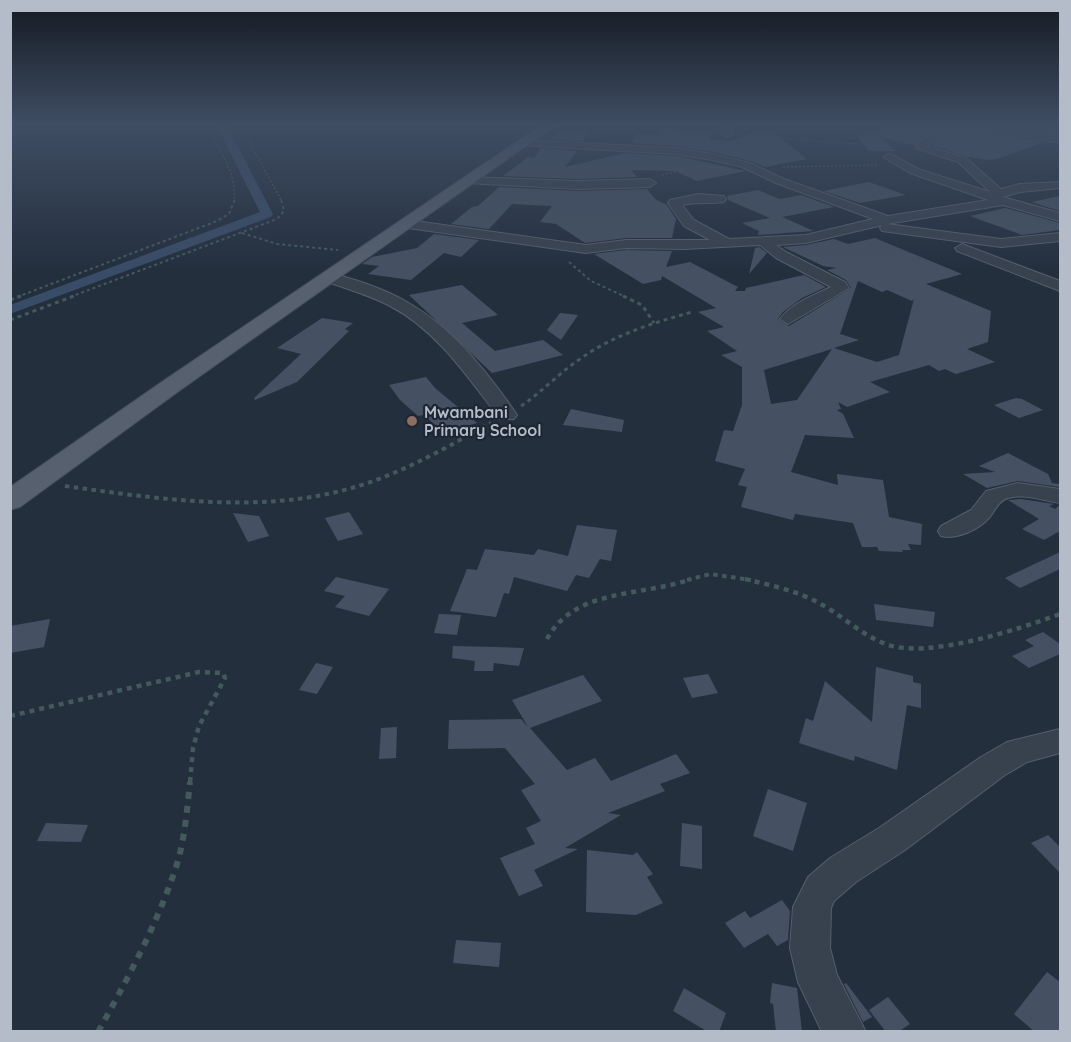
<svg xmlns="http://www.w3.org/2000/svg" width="1071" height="1042" font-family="Quicksand,sans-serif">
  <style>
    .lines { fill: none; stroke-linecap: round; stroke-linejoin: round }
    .canal { fill: #394c67; fill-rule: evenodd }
    .building { fill: #455162; fill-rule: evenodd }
    .minor-casing { stroke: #565f6c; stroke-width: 2 }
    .major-casing { stroke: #414a57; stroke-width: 2 }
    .path-far5 { stroke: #44595c; stroke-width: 1.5; stroke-dasharray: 2 2; stroke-linecap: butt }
    .path-far4 { stroke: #44595c; stroke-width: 2; stroke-dasharray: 3 3; stroke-linecap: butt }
    .path-far3 { stroke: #44595c; stroke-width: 3; stroke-dasharray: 4 4; stroke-linecap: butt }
    .path-far2 { stroke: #44595c; stroke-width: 4; stroke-dasharray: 4.5 4.5; stroke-linecap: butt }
    .path-far1 { stroke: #44595c; stroke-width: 4.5; stroke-dasharray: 5 5; stroke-linecap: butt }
    .path { stroke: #44595c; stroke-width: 6; stroke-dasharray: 7 7; stroke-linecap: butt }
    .minor { fill: #38414e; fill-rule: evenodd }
    .major { fill: #56606e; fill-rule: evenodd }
    .education-dot { fill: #8d6e63; stroke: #1d2633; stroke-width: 2 }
    .labels { text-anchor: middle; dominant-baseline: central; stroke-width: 4.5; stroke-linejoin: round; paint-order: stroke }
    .poi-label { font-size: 16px; font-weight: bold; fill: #b4bcc9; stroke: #1d2633; text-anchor: start }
  </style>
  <rect width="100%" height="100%" fill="#242f3e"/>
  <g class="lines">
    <!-- canal -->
    <polygon class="canal" points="216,124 226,124 273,214 271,217 10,314 10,305 260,212"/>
  </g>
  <!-- building -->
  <g class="building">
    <polygon points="895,124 972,124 979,129 1044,142 997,159 989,160 968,157 932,145 942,135 936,130 914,145 881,138 896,151 869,151 857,136"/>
    <polygon points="1006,124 1060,124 1060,135"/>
    <polygon points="664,129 711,132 710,140 731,141 762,130 772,131 807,159 765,167 751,161 712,152 676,146 631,143 636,134 660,135"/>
    <polygon points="560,131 587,132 583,141 549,139"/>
    <polygon points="541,148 577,151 565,167 625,153 676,156 746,171 697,181 675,171 631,170 637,177 578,179 503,176 528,157 534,158"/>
    <polygon points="869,182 906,195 860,203 823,191"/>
    <polygon points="499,187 578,191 647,189 655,199 667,205 676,219 672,238 626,238 585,243 556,224 540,222 552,206 512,204 489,229 451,224 472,207 478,206"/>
    <polygon points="758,190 780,199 801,195 834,207 782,217 814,231 758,235 759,231 742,223 770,218 728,200 727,196"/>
    <polygon points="1060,196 1060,211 1031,202"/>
    <polygon points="1005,208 1060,223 1060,230 1022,235 970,216"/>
    <polygon points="434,234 479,240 461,257 444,253 411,280 368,274 379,266 362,264 372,257 417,248"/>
    <path d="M875,238L962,274L926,284L991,311L988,342L967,349L995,362L956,374L945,369L939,371L929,365L870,382L890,392L847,407L838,402L841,409L837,410L843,414L854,438L805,435L791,472L838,485L837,474L883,480L889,517L922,524L921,545L908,544L911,550H902L903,552L879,551L877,547H862L853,523L795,514L793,520L741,507L747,487L738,485L745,469L715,461L724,430L733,431L742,405V367L721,355L737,351L707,331L724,327L698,312L716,308L662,276L661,280L643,284L594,254L626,250L672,251L666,267L690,262L738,287L735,291H745L746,288L804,275L826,287L802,298L783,312L778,319L789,326L851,288L846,280L827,270L836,268L823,266L783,247L806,245L834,239L848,244ZM858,281L882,292L887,290L912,301L914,299L899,355L877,362L834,348L859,340L840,334ZM832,349L797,400L771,404L764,370Z"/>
    <polygon points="759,247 767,253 749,274 755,248"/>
    <polygon points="462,285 498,315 462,323 495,351 543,340 563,355 492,373 409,295"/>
    <polygon points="560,313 578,315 561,340 547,330"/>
    <polygon points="322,318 353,323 345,329 349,331 297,382 255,400 254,398 301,354 277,348"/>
    <polygon points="426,377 435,388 477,423 444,433 424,415 418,416 400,400 389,385"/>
    <polygon points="1016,398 1022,399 1043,410 1019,418 994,405"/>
    <polygon points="571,409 624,420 622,432 563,425"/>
    <polygon points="1008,453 1048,474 1052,483 1060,484 1060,487 1018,481 987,488 963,474 995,472 979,466"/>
    <polygon points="1021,499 1054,504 1049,506 1055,509 1060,505 1060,531 1044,540 1022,529 1039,519 1008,500"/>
    <polygon points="349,512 363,534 338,541 325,518"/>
    <polygon points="233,513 259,516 269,536 248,542"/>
    <polygon points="577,525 617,530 611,561 600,559 589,578 576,575 567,591 514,577 509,594 504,593 496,617 450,611 467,569 477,570 485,549 534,555 538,549 568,556"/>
    <polygon points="1060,552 1060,569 1020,588 1005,578"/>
    <polygon points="336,577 389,589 369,616 335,607 345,596 324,591"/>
    <polygon points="874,604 935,612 933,627 876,620"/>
    <polygon points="439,614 461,615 457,635 434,633"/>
    <polygon points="50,619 44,647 10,653 10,626"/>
    <polygon points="1043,632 1060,644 1060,654 1029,668 1012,656 1034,646 1025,640"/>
    <polygon points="453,646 495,647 524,648 519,666 494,663 493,671 474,671 475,661 452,658"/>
    <polygon points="316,663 333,667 317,694 299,690"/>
    <polygon points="876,667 913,676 913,682 921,684 921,708 907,705 897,770 855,756 854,761 799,743 806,718 813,721 825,681 872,722"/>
    <polygon points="708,674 718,693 692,698 683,678"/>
    <polygon points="583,675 602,701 530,728 567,770 595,758 611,781 676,754 690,773 660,784 665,791 608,813 621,815 565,848 578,849 534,870 543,886 519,896 500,858 535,844 526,828 541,821 521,790 535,784 505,748 448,749 449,720 521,719 528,727 512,700"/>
    <polygon points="397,727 396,758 379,759 381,728"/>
    <polygon points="768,789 807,803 793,851 753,836"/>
    <polygon points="46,823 88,825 81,842 37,841"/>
    <polygon points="682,823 702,826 702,869 680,866"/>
    <polygon points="1048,835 1060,847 1060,873 1031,843"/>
    <polygon points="587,850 633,855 637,852 653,874 647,877 663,903 636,915 586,912"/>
    <polygon points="782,900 790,911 788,940 777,946 768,934 744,948 725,923 745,911 750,918"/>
    <polygon points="456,940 501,943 499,967 453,963"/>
    <polygon points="1047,972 1060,982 1060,1032 1035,1032 1014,1014"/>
    <polygon points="772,983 797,988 802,1032 776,1032 773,1004 770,1003"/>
    <polygon points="846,983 872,1017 863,1022 844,984"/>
    <polygon points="684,988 726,1013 719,1032 708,1032 673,1011"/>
    <polygon points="888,997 910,1024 898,1032 886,1032 869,1010"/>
  </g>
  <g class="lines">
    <defs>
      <g id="minor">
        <polygon points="725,124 736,124 730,136 726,137 721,134"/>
        <polygon points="974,124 994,124 1060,137 1060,143 979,127"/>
        <path d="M935,132L940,135L927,146L966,158L1001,189L1020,184L1060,182V188L1020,192L1003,197L1060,213V221L1003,205L887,224L806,243L776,245L786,252L845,282L849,288L788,324L780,319C792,303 814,295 831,287L776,258L760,245L684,249L626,248L586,253L408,228L401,224L408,220L586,245L626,240H710L684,226L668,203L670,200L698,194L724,196L726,199L724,202C710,204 696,202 682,205L694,220L729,239L806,235L873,219L776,183L742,167L712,160L676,154L520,145L519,143L524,140L676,148L712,154L750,163L784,179L888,216L988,200L910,173L883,157L888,154L892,155L918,169L990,192L958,162L916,148V144Z"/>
        <polygon points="470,177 578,181 650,179 656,183 650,187 578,189 466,183 466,179"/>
        <polygon points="887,224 1001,239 1060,233 1060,241 1001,247 882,231 880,228 882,225"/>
        <polygon points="962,244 1060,281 1060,291 957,251 955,248"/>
        <path d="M330,273C358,280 388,290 412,305C454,330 490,375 517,415L514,419H500C469,379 437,330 390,306C369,295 347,289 325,281L322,278Z"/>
        <path d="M1018,483L1060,489V503C1045,501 1024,493 1008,498C998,501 995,511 989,518C978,530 956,540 941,536L938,531L941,526L971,510L986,491Z"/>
        <polygon points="1060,729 1060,753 1027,762 1005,775 905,850 856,882 834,901 831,908 830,948 837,975 866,1032 822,1032 798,982 790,948 793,907 808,877 830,858 879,828 981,757 1007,742"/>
      </g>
      <polygon id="major" points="543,124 557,124 179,391 20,507 10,510 10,487 163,381"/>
    </defs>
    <!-- minor casing -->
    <use href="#minor" class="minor-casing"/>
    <!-- major casing -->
    <use href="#major" class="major-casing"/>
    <!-- path-far5 -->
    <g class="path-far5">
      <path d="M204,124C218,145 237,174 234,200"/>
      <polyline points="240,124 281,200"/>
      <path d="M742,135C789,137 836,144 883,145"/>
      <polyline points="783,167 877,165"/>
      <polyline points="662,175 689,168"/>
    </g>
    <!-- path-far4 -->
    <g class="path-far4">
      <polyline points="242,233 277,244 338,250"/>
      <polyline points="569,262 591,281 626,297"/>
      <polyline points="17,297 217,221 229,214 235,199"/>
      <polyline points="70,297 277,219 284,211 281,199"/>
    </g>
    <!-- path-far3 -->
    <g class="path-far3">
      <polyline points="623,296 642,305 654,323"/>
      <polyline points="10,300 21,296"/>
      <polyline points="10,320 74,296"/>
      <path d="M521,406C542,392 559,373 580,359C613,335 653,323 692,312"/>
    </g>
    <!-- path-far2 -->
    <g class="path-far2">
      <path d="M65,486C159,499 262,515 355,487C403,473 447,447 491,423"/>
      <polyline points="687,580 710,574 751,580"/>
    </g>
    <!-- path-far1 -->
    <g class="path-far1">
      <path d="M745,579C770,585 797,591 819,603C842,615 861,635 886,644C925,660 1020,629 1060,614"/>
      <path d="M547,639C575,587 643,597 691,579"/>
      <polyline points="10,716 199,672 223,673 225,678 199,726 193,748 190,783"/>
    </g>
    <!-- path -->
    <path class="path" d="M98,1032C128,978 158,923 177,864C185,838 187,809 190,782"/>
    <!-- minor -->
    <use href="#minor" class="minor"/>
    <!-- major -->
    <use href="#major" class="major"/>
  </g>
  <!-- sky -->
  <linearGradient id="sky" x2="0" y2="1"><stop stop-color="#141a22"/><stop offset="0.46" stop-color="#3f4d63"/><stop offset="1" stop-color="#3f4d63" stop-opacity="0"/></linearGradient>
  <rect width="1071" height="270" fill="url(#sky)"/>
  <!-- markers -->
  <circle class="education-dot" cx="412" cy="421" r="6"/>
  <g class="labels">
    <!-- poi labels -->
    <g class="poi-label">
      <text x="424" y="412">Mwambani<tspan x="424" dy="18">Primary School</tspan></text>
    </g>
  </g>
  <!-- border -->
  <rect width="1071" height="1042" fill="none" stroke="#b4bcc9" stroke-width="24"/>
</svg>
